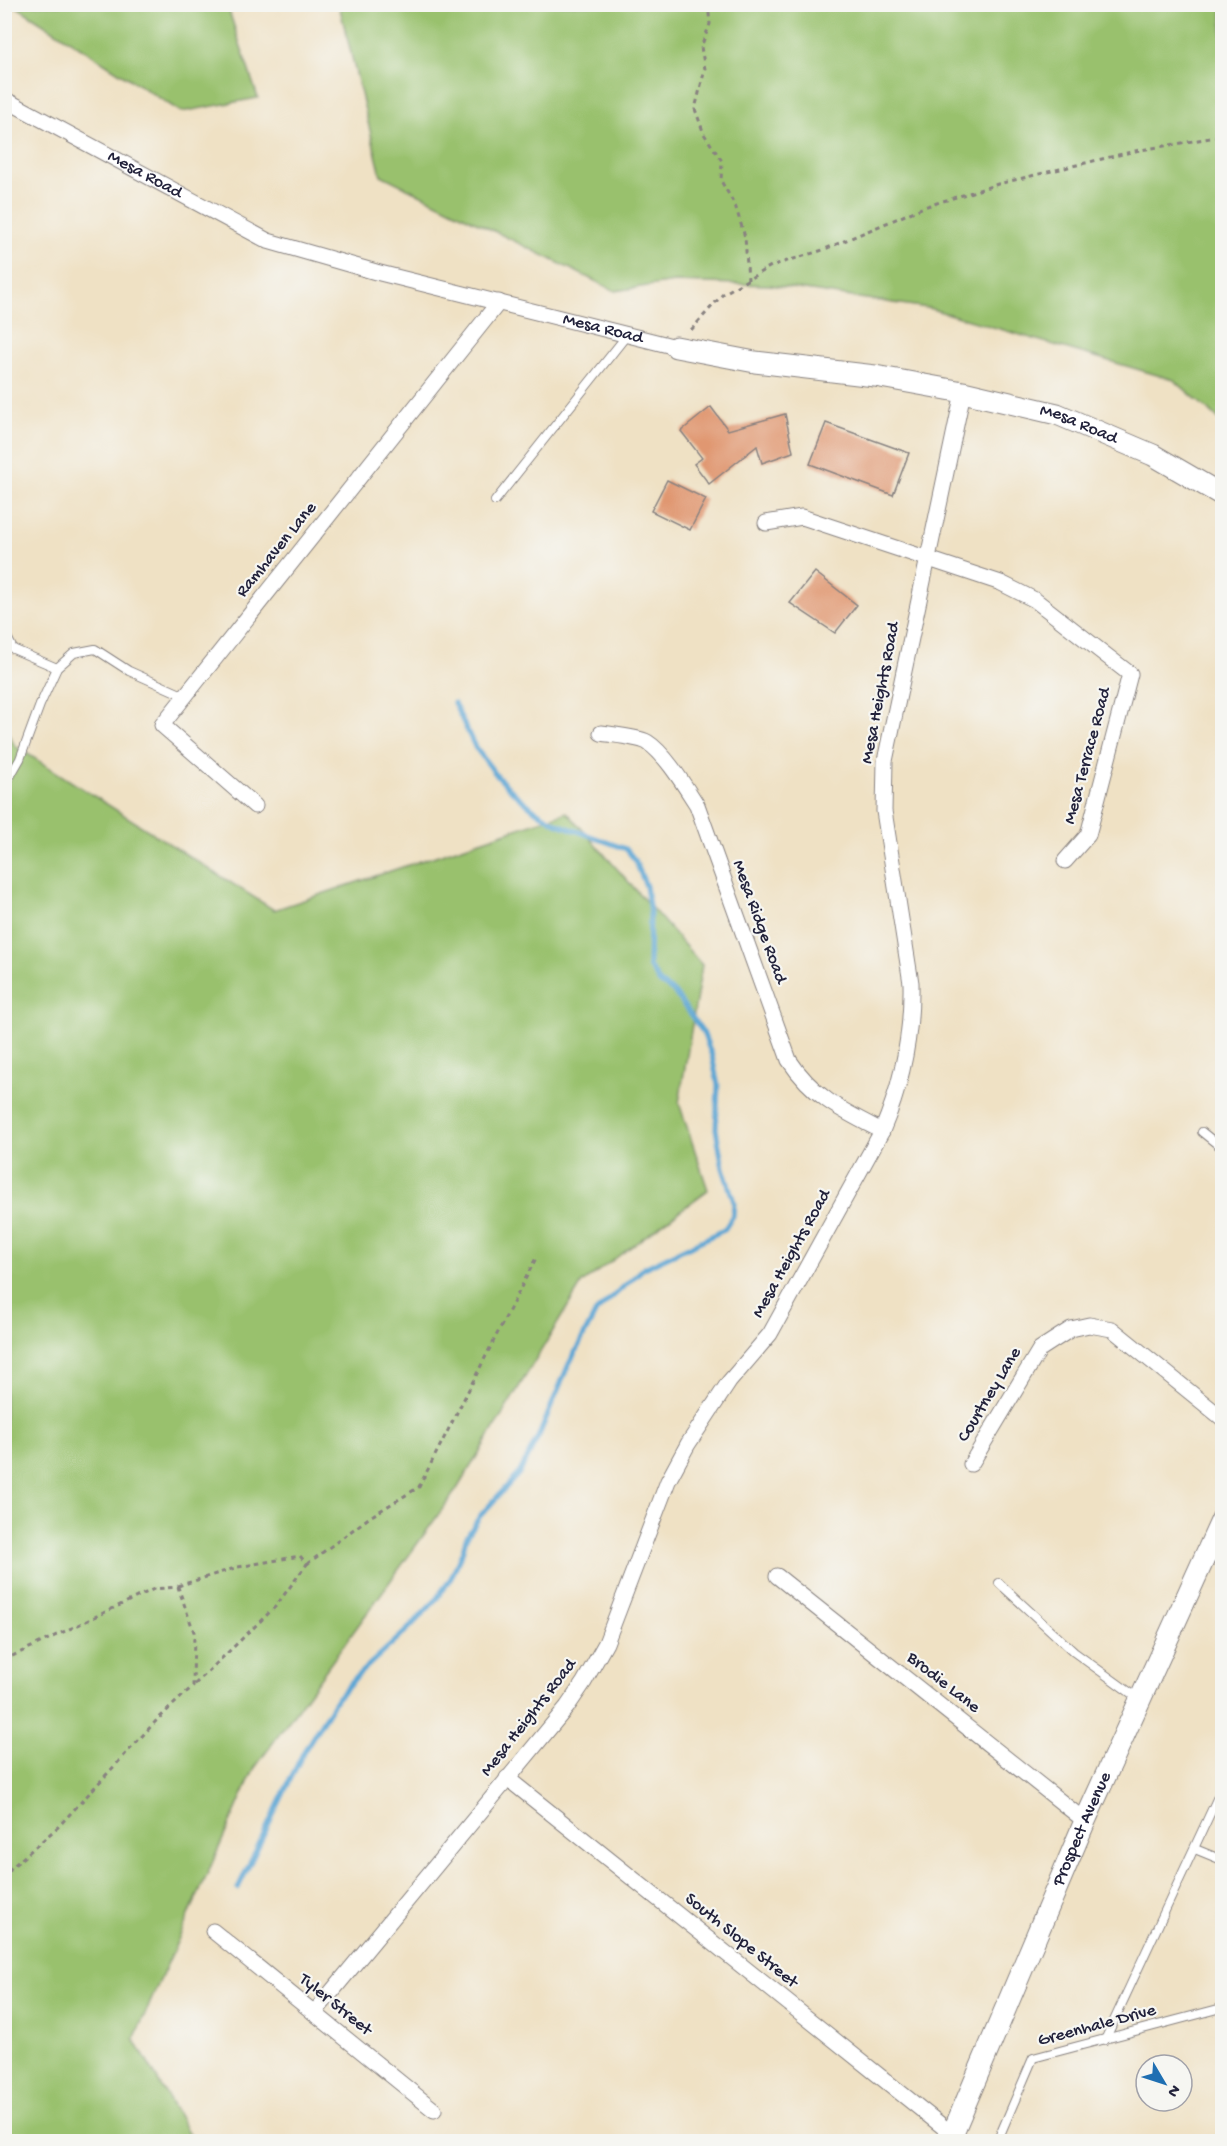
<svg xmlns="http://www.w3.org/2000/svg" width="1227" height="2146" font-family="'Gochi Hand',sans-serif">
  <style>
    .green { fill: #99c16d; stroke: #5e7254; stroke-width: 1.5 }
    .lines { fill: none; stroke-linecap: round; stroke-linejoin: round }
    .stream { stroke: #5ca6d4; stroke-width: 5 }
    .building { fill: #e09771 }
    .lane-casing { stroke: #888280; stroke-width: 10 }
    .street-casing { stroke: #888280; stroke-width: 17 }
    .secondary-casing { stroke: #888280; stroke-width: 23 }
    .path { stroke: #888280; stroke-width: 3; stroke-dasharray: 4.5 4.5; stroke-linecap: butt }
    .lane { stroke: #fff; stroke-width: 8 }
    .street { stroke: #fff; stroke-width: 15 }
    .secondary { stroke: #fff; stroke-width: 21 }
    .labels { text-anchor: middle; dominant-baseline: central; stroke-width: 4.5; stroke-linejoin: round; paint-order: stroke }
    .street-label { font-size: 18px; fill: #22223b; stroke: #f6f6f2 }
  </style>
  <rect width="100%" height="100%" fill="#f6f6f2"/>
  <filter id="ink" filterUnits="userSpaceOnUse"><feTurbulence type="fractalNoise" baseFrequency=".0167" numOctaves="2"/><feDisplacementMap in="SourceGraphic" scale="12" xChannelSelector="R" yChannelSelector="G"/><feConvolveMatrix kernelMatrix="1 2 1 2 8 2 1 2 1" color-interpolation-filters="sRGB"/></filter>
  <filter id="wash" filterUnits="userSpaceOnUse"><feTurbulence type="fractalNoise" baseFrequency=".008" numOctaves="4" result="noise"/><feDisplacementMap in="SourceGraphic" scale="24" xChannelSelector="R" yChannelSelector="G"/><feGaussianBlur stdDeviation="1.35" result="paint"/><feColorMatrix in="noise" values="0 0 0 0 0 0 0 0 0 0 0 0 0 0 0 0 0 1.4 0 .05"/><feComposite in="paint" operator="in"/></filter>
  <g filter="url(#wash)">
    <rect width="100%" height="100%" fill="#efe1c4"/>
    <!-- green -->
    <g class="green">
      <polygon points="14,5 227,5 258,98 181,112"/>
      <polygon points="339,5 1222,5 1222,422 1174,380 928,308 770,285 674,282 615,291 381,175"/>
      <polygon points="4,726 15,746 274,910 567,812 702,965 679,1103 708,1190 582,1283 457,1489 254,1769 134,2039 193,2141 13,2141 5,2130"/>
    </g>
    <g class="lines">
      <!-- stream -->
      <polyline class="stream" points="238,1888 304,1751 337,1698 358,1675 408,1629 435,1601 451,1578 463,1550 466,1538 480,1516 520,1472 540,1433 568,1366 596,1312 644,1268 724,1230 733,1216 734,1202 723,1168 716,1129 718,1085 712,1056 703,1032 674,992 660,983 649,966 650,912 646,886 635,860 626,849 558,824 536,811 516,795 498,777 475,747 454,703"/>
    </g>
    <g id="blocks">
      <!-- building -->
      <g class="building">
        <polygon points="711,407 728,430 785,414 793,452 762,463 757,446 709,484 694,464 702,458 681,431"/>
        <polygon points="826,423 909,453 893,495 810,464"/>
        <polygon points="667,480 706,499 690,530 651,511"/>
        <polygon points="815,572 857,605 835,633 790,603"/>
      </g>
    </g>
  </g>
  <g filter="url(#ink)">
    <use href="#blocks" fill-opacity="0" stroke="#888280" stroke-width="1.5"/>
    <g class="lines">
      <defs>
        <g id="lane">
          <polyline points="495,501 627,335"/>
          <polyline points="4,631 13,649 57,668"/>
          <polyline points="4,787 20,759 40,705 57,668 74,653 95,649 129,671 185,696"/>
          <polyline points="1202,1132 1222,1148"/>
          <polyline points="999,1583 1074,1652 1139,1699"/>
          <polyline points="1195,1849 1222,1860"/>
          <polyline points="1105,2040 1222,1788"/>
          <polyline points="997,2142 1033,2058 1222,2008"/>
        </g>
        <g id="street">
          <path id="s1" d="M4,99L268,241L376,272L676,347"/>
          <polyline points="766,523 802,517 1001,583 1035,600 1130,674 1088,835 1065,861"/>
          <path d="M601,733C613,735 637,737 647,742C665,753 686,788 697,805L789,1060C814,1098 843,1111 882,1131"/>
          <polyline points="255,806 162,725 499,302"/>
          <polyline points="971,1464 1040,1349 1071,1329 1089,1325 1112,1329 1222,1418"/>
          <polyline points="777,1576 1085,1821"/>
          <polyline points="507,1778 952,2134"/>
          <polyline points="213,1931 434,2110"/>
          <path d="M314,2013L567,1707L584,1682L606,1643L668,1481L688,1444L729,1382L770,1334L882,1131C903,1082 912,1035 911,983L884,811L885,761L963,392"/>
        </g>
        <g id="secondary">
          <path id="s2" d="M676,347L755,362L875,376L963,392L1057,414L1153,455L1222,495"/>
          <path id="s3" d="M949,2142L1085,1821L1222,1519"/>
        </g>
      </defs>
      <!-- lane casing -->
      <use href="#lane" class="lane-casing"/>
      <!-- street casing -->
      <use href="#street" class="street-casing"/>
      <!-- secondary casing -->
      <use href="#secondary" class="secondary-casing"/>
      <!-- path -->
      <g class="path">
        <polyline points="708,4 710,24 701,47 705,69 695,109 704,134 722,161 721,181 735,205 745,237 748,280"/>
        <polyline points="691,330 723,294 771,266 823,250 924,207 998,184 1135,151 1222,136"/>
        <polyline points="307,1564 370,1517 419,1487 537,1256"/>
        <polyline points="178,1586 238,1567 300,1556 307,1564 275,1607 193,1686"/>
        <polyline points="4,1660 154,1589 178,1587 194,1632 193,1686 156,1721 58,1827 11,1868 4,1886"/>
      </g>
      <!-- lane -->
      <use href="#lane" class="lane"/>
      <!-- street -->
      <use href="#street" class="street"/>
      <!-- secondary -->
      <use href="#secondary" class="secondary"/>
    </g>
  </g>
  <g class="labels">
    <!-- street labels -->
    <g class="street-label">
      <text stroke="none"><textPath href="#s1" startOffset="160">Mesa Road</textPath></text>
      <text stroke="none"><textPath href="#s1" startOffset="646">Mesa Road</textPath></text>
      <text stroke="none"><textPath href="#s2" startOffset="411">Mesa Road</textPath></text>
      <text transform="translate(277 550) rotate(-51)">Ramhaven Lane</text>
      <text transform="translate(881 693) rotate(-79)">Mesa Heights Road</text>
      <text transform="translate(1088 756) rotate(-75)">Mesa Terrace Road</text>
      <text transform="translate(759 922) rotate(70)">Mesa Ridge Road</text>
      <text transform="translate(792 1254) rotate(-61)">Mesa Heights Road</text>
      <text transform="translate(990 1395) rotate(-59)">Courtney Lane</text>
      <text transform="translate(943 1683) rotate(38)">Brodie Lane</text>
      <text transform="translate(529 1718) rotate(-52)">Mesa Heights Road</text>
      <text stroke="none"><textPath href="#s3" startOffset="340">Prospect Avenue</textPath></text>
      <text transform="translate(741 1941) rotate(39)">South Slope Street</text>
      <text transform="translate(335 2005) rotate(39)">Tyler Street</text>
      <text transform="translate(1097 2026) rotate(-15)">Greenhale Drive</text>
    </g>
  </g>
  <!-- margin -->
  <rect width="1227" height="2146" fill="none" stroke="#f6f6f2" stroke-width="24"/>
  <!-- north arrow -->
  <g transform="translate(1164 2083) rotate(129)"><circle r="28" fill="#f6f6f2" stroke="#a1a1a9" stroke-width="1.5"/>
  <path d="M0-4.5L10 22L0 15L-10 22Z" fill="#1f6fb2"/>
  <text y="-9" font-size="16" font-weight="bold" text-anchor="middle" fill="#22223b">N</text>
  </g>
</svg>
